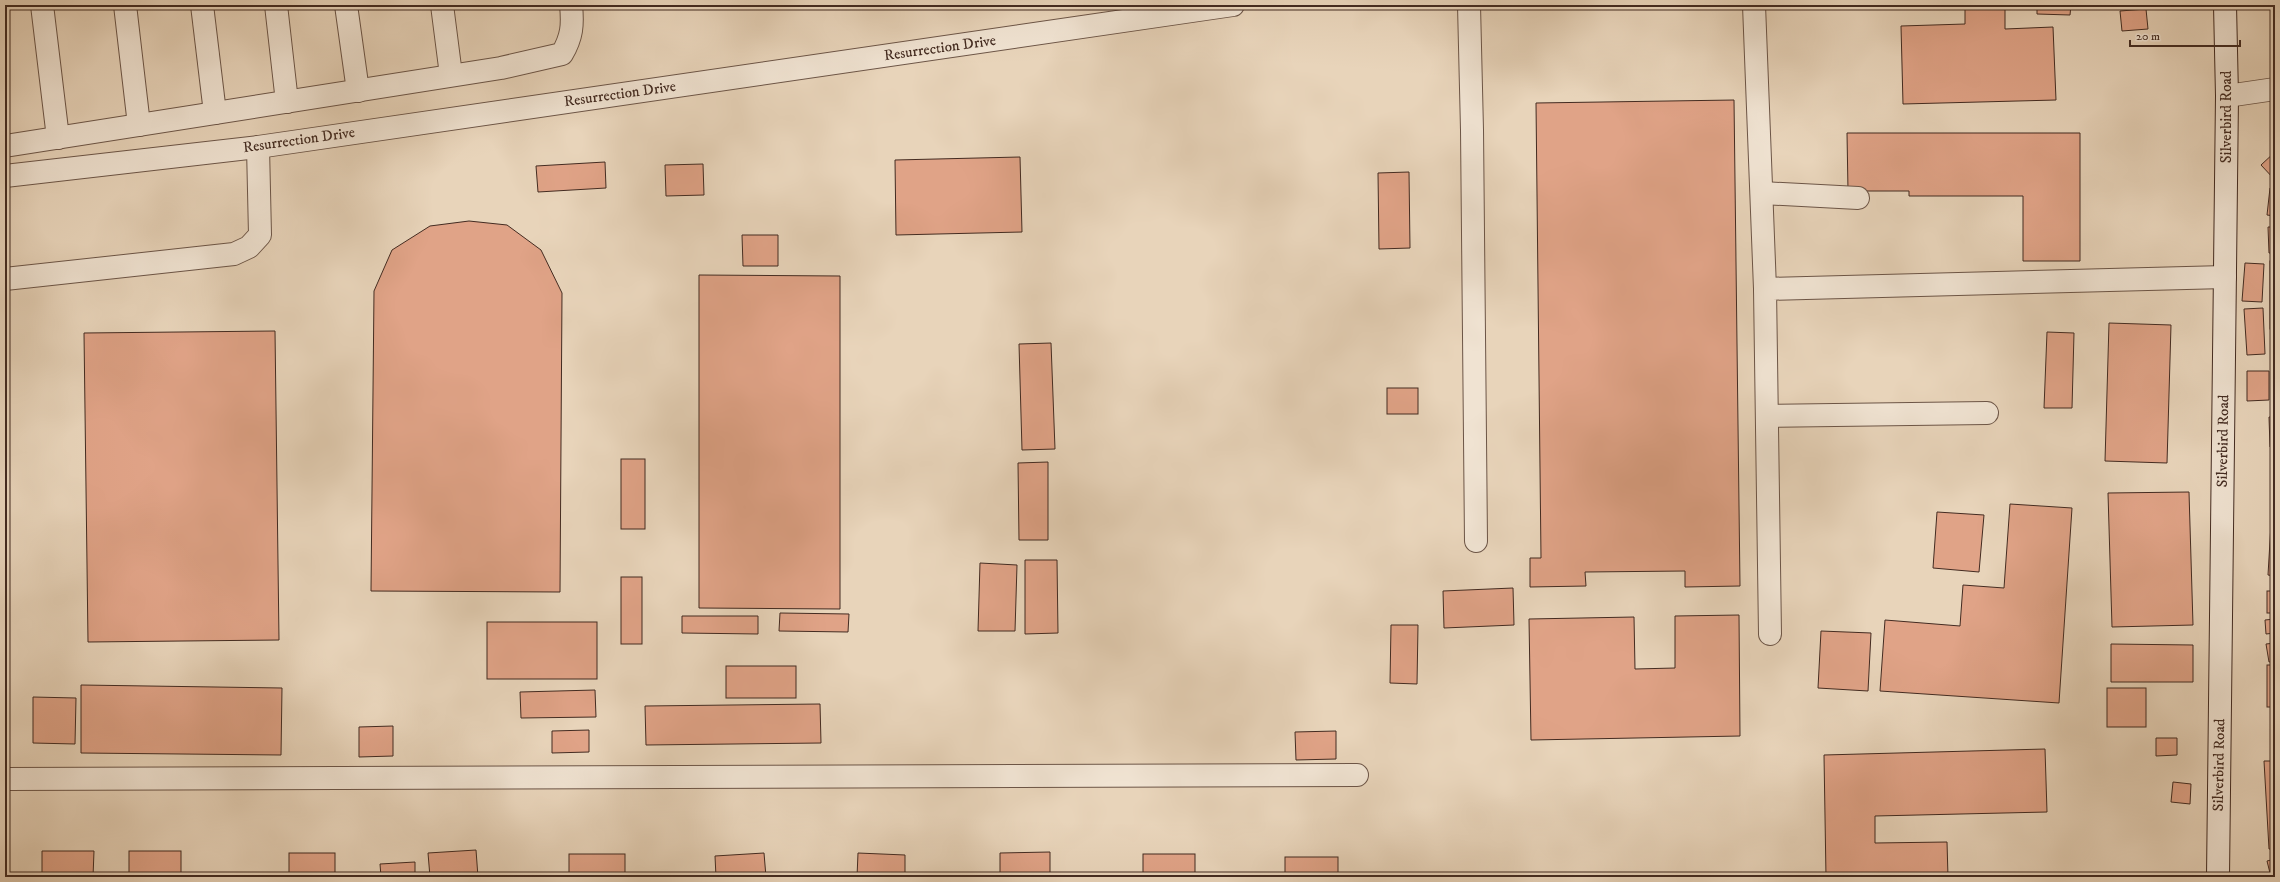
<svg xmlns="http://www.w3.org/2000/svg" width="2280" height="882" font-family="'IM FELL DW Pica',serif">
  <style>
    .building { fill: #e0a387; stroke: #432b21 }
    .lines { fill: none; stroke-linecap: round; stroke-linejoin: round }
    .lane-casing { stroke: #6c5547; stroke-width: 24 }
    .street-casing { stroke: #6c5547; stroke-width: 24 }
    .secondary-casing { stroke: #432b21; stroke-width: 24 }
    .lane { stroke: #f0e3d2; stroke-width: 22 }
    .street { stroke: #f0e3d2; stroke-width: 22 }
    .secondary { stroke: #f0e3d2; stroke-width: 22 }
    .labels { text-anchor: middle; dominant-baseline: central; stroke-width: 3; stroke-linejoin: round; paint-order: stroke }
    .street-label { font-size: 15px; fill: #432b21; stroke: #f0e3d2 }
  </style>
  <rect width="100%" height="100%" fill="#e8d4ba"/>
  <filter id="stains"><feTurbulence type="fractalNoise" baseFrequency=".005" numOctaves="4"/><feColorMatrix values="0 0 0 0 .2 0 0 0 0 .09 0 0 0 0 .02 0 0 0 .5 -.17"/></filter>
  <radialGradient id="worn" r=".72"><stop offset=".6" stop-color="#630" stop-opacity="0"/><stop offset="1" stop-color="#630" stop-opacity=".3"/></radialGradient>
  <!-- building -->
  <g class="building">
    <polygon points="2037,5 2071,5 2070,15 2037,14"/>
    <polygon points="2005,6 2005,29 2053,27 2056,100 1903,104 1901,26 1965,24 1965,7"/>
    <polygon points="2146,9 2148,29 2122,31 2120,11"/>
    <polygon points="1734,100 1740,586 1685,587 1685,571 1585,572 1586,586 1530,587 1530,558 1541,558 1536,103"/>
    <polygon points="1847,133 2080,133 2080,261 2023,261 2023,196 1909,196 1909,191 1848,191"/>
    <polygon points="2275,152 2275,180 2261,165"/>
    <polygon points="1020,157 1022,232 896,235 895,160"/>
    <polygon points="605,162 606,188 538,192 536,166"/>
    <polygon points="703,164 704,195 666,196 665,165"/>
    <polygon points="1409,172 1410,248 1379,249 1378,173"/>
    <polygon points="2270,188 2275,189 2275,216 2267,215"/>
    <polygon points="469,221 507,225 541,250 562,293 560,592 371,591 374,291 392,250 430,226"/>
    <polygon points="2268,227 2275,227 2275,253 2269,253"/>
    <polygon points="742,235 778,235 778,266 743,266"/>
    <rect x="2270" y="261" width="5" height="68"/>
    <polygon points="2245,263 2264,264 2262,302 2242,301"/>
    <polygon points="699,275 840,276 840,609 699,608"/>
    <polygon points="2263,308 2265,354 2247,355 2244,309"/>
    <polygon points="2109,323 2171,325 2167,463 2105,461"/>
    <polygon points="275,331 279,640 88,642 84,333"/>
    <polygon points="2047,332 2074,333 2072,408 2044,408"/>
    <polygon points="2273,337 2275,337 2275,387"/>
    <polygon points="1051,343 1055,449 1022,450 1019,344"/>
    <polygon points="2247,371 2269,371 2269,400 2247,401"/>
    <rect x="1387" y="388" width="31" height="26"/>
    <polygon points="2269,417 2275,417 2275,446 2270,447"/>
    <rect x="2272" y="455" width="3" height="29"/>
    <rect x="621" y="459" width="24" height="70"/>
    <polygon points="1048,462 1048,540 1019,540 1018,463"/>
    <polygon points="2273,490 2275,490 2275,576 2268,575"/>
    <polygon points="2189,492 2193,625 2112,627 2108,493"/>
    <polygon points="2010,504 2072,508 2059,703 1880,691 1885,620 1960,626 1963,585 2004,588"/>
    <polygon points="1937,512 1984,515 1979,572 1933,568"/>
    <polygon points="1025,560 1057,560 1058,633 1025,634"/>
    <polygon points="980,563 1017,565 1015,631 978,631"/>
    <rect x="621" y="577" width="21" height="67"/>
    <polygon points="1513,588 1514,625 1444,628 1443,591"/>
    <rect x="2267" y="591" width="8" height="22"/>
    <polygon points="780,613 849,614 848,632 779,631"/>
    <polygon points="1739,615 1740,736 1531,740 1529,619 1634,617 1635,669 1675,668 1675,616"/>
    <polygon points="682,616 758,616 758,634 682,633"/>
    <polygon points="2275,619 2275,633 2266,634 2265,620"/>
    <rect x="487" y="622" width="110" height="57"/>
    <polygon points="1391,625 1418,625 1417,684 1390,683"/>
    <polygon points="1821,631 1871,633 1868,691 1818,688"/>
    <polygon points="2275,643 2275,661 2269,662 2266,644"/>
    <polygon points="2111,644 2193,645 2193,682 2111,682"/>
    <rect x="2267" y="665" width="8" height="42"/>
    <rect x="726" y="666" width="70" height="32"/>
    <polygon points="81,685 282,688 281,755 81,753"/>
    <rect x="2107" y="688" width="39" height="39"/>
    <polygon points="595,690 596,717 521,718 520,692"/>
    <polygon points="33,697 76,698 75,744 33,743"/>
    <polygon points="820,704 821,743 646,745 645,706"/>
    <polygon points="393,726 393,756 359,757 359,727"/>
    <polygon points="589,730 589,752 552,753 552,731"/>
    <polygon points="1336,731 1336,759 1296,760 1295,732"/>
    <polygon points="2156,738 2177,738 2177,755 2156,756"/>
    <polygon points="2045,749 2047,812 1875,816 1875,843 1947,842 1948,877 1826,877 1824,755"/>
    <polygon points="2264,761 2275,761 2275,849 2269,849"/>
    <polygon points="2173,782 2191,784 2190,804 2171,802"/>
    <polygon points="476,850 478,877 430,877 428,853"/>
    <polygon points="42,851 94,851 93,877 42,877"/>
    <rect x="129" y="851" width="52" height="26"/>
    <polygon points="1050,852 1050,877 1000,877 1000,853"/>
    <rect x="289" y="853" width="46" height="24"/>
    <polygon points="764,853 766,877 716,877 715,856"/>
    <polygon points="858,853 905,855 905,877 857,877"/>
    <rect x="569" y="854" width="56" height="23"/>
    <rect x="1143" y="854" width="52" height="23"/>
    <rect x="1285" y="857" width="53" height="20"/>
    <polygon points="2275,859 2275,877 2271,877 2267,861"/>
    <polygon points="415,862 415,877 381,877 380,864"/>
  </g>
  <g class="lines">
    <defs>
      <g id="lane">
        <polyline points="42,5 58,138"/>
        <polyline points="125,5 139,125"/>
        <polyline points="202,5 215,113"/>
        <polyline points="276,5 287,102"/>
        <polyline points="346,5 358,91"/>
        <polyline points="442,5 451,75"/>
        <polyline points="1469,5 1472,130 1476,541"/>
        <polyline points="1754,5 1765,289"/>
        <path d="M5,146L501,68L562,54C572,37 573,25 571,5"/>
        <polyline points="1762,193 1858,198"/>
        <polyline points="5,279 234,254 249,247 260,235 258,147"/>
        <polyline points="1767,416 1987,413"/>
        <polyline points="1770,634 1765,289 2225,277"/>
        <polyline points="5,779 1357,775"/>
      </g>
      <g id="street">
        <polyline points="2227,96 2275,89"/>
        <polyline points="5,176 258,147 1233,5"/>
      </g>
      <polyline id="secondary" points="2218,877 2227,96 2225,5"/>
    </defs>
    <!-- lane casing -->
    <use href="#lane" class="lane-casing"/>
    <!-- street casing -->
    <use href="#street" class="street-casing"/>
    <!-- secondary casing -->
    <use href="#secondary" class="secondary-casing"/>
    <!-- lane -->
    <use href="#lane" class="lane"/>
    <!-- street -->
    <use href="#street" class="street"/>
    <!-- secondary -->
    <use href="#secondary" class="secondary"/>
  </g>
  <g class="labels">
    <!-- street labels -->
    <g class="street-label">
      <text transform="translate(940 48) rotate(-8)">Resurrection Drive</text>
      <text transform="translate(620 94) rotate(-8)">Resurrection Drive</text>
      <text transform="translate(2226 117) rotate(-90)">Silverbird Road</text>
      <text transform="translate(299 140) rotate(-8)">Resurrection Drive</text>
      <text transform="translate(2223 441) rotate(-89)">Silverbird Road</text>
      <text transform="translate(2219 765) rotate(-89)">Silverbird Road</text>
    </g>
  </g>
  <!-- margin -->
  <rect width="2280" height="882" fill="none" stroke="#e8d4ba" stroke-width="20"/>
  <rect x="6" y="6" width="2268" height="870" fill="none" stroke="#432b21" stroke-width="2"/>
  <rect x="10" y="10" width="2260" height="862" fill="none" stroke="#432b21"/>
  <!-- scale -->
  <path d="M2130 40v6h110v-6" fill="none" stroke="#432b21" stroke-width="2"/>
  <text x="2136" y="40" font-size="12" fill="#432b21" stroke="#f0e3d2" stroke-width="3" paint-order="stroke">20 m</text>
  <rect width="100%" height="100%" filter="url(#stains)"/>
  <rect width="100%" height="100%" fill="url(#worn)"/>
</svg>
